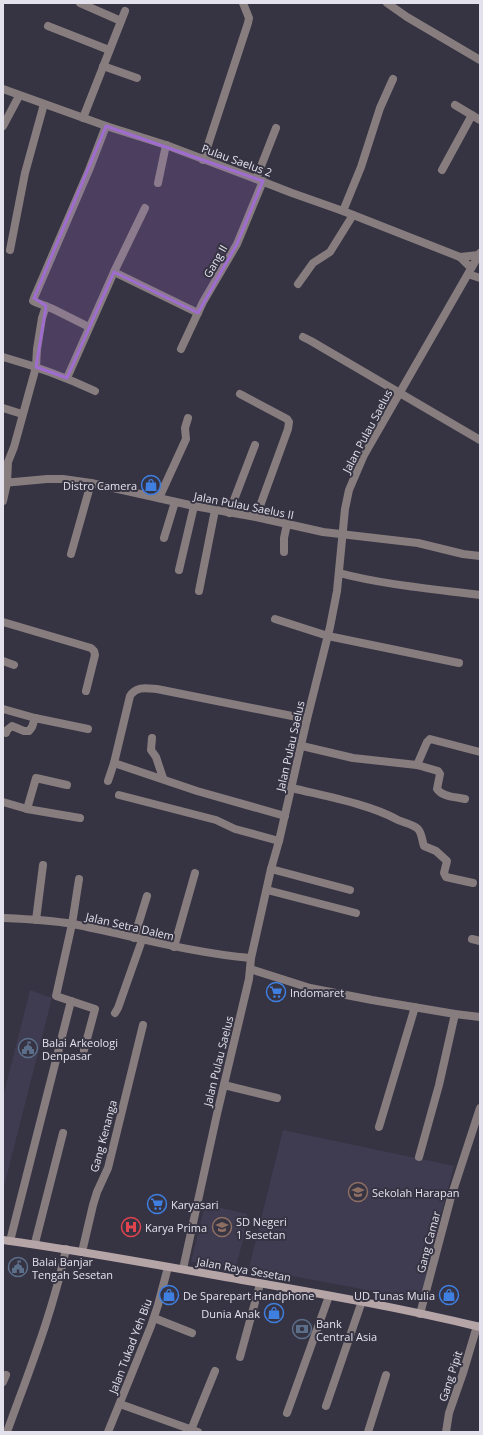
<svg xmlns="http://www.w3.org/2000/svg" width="483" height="1435" font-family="'Open Sans',sans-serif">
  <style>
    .built { fill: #3f3c52 }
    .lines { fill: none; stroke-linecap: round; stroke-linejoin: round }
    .minor { stroke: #877d7e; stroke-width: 8 }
    .tertiary { stroke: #877d7e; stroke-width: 8 }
    .secondary { stroke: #b5a5a7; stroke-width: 8 }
    .marked { fill: #9f6ccf; fill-opacity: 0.2; stroke: #9f6ccf; stroke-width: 3; stroke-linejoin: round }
    .labels { text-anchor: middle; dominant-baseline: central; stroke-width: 4; stroke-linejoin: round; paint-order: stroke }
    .street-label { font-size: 11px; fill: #e3e2ec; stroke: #363343 }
    .poi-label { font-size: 11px; fill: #e3e2ec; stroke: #363343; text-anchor: start }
  </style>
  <rect width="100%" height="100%" fill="#363343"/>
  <!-- built -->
  <g class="built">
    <polygon points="30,990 52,998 3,1190 3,1097"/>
    <polygon points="283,1130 454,1166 441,1215 443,1216 421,1300 249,1268"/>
    <polygon points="205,1204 247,1214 243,1240 236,1266 191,1262"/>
  </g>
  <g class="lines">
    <!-- minor -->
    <g class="minor">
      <polyline points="80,3 121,21"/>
      <polyline points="387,3 407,17 480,60"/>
      <polyline points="48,26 109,50"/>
      <polyline points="103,66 137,78"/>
      <polyline points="3,89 106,126 166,145 256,179 292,193 343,211 460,257 471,268"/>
      <polyline points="455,105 480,120"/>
      <polyline points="83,118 125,11"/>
      <polyline points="3,126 19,96"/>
      <polyline points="203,160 248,23 249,18 243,3"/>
      <polyline points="442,170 472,115"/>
      <polyline points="256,179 276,128"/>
      <polyline points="158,183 166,145"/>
      <polyline points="343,211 361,167 380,108 393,79"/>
      <polyline points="10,250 25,173 44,104"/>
      <polyline points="460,257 479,255"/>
      <polyline points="114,272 198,313"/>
      <polyline points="468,274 480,278"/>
      <polyline points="298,284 313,263 330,252 353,215"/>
      <polyline points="89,327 53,309 35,302 33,301 34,298 89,170 106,126"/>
      <polyline points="303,337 311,341 480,440"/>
      <polyline points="181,349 203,302 237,244 263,181"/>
      <path d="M3,357C35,366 65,377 95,391"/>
      <polyline points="67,378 114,272 145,208"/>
      <polyline points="240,394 287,419 289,422 288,429 256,517"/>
      <polyline points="3,408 22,414"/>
      <polyline points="3,483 47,479 63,479 91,483 194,506 256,517 323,532 418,543 463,554 480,556"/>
      <polyline points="159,498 186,439 185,428 188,418"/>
      <polyline points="3,501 7,483 8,462 14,447 36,367 37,349 42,318 46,306"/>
      <polyline points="229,513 255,445"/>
      <polyline points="164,538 175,502"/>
      <polyline points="284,552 284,538 287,524"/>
      <polyline points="71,554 91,483"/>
      <polyline points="179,570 194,506"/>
      <path d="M339,573C385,585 433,589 480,595"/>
      <polyline points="199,591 215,510"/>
      <polyline points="275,619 328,636 459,663"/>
      <polyline points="3,622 91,648 94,651 95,655 86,691"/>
      <polyline points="3,661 14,665"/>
      <polyline points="3,709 35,718 88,729"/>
      <polyline points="6,733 7,730 12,726 24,731 29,731 32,727 35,718"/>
      <polyline points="152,738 151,750 156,757 163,778"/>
      <path d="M302,746L353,758L417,765L438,771L440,774L437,789C442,797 456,797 465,799"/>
      <polyline points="114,763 197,791 285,816"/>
      <polyline points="417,765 427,742 430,739 480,752"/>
      <path d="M108,781L114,763L130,696C136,686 146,688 157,689L307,719"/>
      <path d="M292,788C324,796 369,804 398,820C404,823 413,824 418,829C422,833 422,841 424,846L436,851L447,861L444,873L446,877L473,883"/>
      <polyline points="119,795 216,820 235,829 279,841"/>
      <polyline points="3,802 27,809 80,818"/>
      <polyline points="27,809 36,778 67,785"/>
      <polyline points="271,869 350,890"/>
      <polyline points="79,879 72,924 56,996 95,1009 84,1050"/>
      <polyline points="267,890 356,913"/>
      <path d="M3,918C26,919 50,920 73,924C133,936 191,953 251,958"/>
      <polyline points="36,920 43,865"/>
      <polyline points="134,938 147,896"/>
      <polyline points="472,939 480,941"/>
      <polyline points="174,947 195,873"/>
      <polyline points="250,969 310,988 372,1000 455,1014 480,1017"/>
      <polyline points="115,1013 118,1008 142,940"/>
      <polyline points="224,1085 277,1098"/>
      <polyline points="379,1127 415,1007"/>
      <polyline points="419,1157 439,1085 455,1014"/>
      <polyline points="10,1241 71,1001"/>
      <polyline points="35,1243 63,1133"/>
      <polyline points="82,1252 93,1205 97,1192 108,1168 143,1025"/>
      <polyline points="420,1314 451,1197 480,1108"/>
      <polyline points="154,1318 192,1333"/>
      <polyline points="240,1357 260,1284"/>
      <polyline points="3,1382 6,1375"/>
      <polyline points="120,1404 198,1432"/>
      <polyline points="326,1406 362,1301"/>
      <polyline points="287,1413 329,1296"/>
      <polyline points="191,1430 215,1371"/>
      <path d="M7,1432C29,1371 53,1312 66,1249"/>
      <polyline points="108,1432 151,1326 158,1305 168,1267"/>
      <polyline points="368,1432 386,1375"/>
      <polyline points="446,1432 449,1413 463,1373 477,1326"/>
    </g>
    <!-- tertiary -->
    <polyline class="tertiary" points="183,1269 217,1114 249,979 251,958 271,869 279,841 307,719 330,627 337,591 345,509 349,490 364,455 480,253"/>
    <!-- secondary -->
    <path class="secondary" d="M3,1240C83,1251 163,1266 242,1280C322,1294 402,1308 480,1327"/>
  </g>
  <!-- marked area -->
  <path class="marked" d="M106,126L263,181L237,244L198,313L114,272L67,378L36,367L46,306L34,298Z"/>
  <!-- icons -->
  <defs>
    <symbol id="shop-ring" viewBox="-11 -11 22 22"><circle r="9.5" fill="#363343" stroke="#3f7fe0" stroke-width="1.5"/><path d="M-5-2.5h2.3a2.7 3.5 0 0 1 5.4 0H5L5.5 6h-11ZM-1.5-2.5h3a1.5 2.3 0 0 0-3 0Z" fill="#3f7fe0"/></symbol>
    <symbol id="supermarket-ring" viewBox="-11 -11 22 22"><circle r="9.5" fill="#363343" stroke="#3f7fe0" stroke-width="1.5"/><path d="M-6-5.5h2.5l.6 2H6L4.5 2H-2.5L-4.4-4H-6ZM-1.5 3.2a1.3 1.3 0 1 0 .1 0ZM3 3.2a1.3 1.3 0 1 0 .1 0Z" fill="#3f7fe0"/></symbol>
    <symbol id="civic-ring" viewBox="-11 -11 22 22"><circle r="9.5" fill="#363343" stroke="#5c6f8a" stroke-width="1.5"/><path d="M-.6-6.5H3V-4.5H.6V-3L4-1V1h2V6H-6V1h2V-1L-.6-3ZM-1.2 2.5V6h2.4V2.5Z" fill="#5c6f8a"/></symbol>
    <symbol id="school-ring" viewBox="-11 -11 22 22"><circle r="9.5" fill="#363343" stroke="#8d6e63" stroke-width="1.5"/><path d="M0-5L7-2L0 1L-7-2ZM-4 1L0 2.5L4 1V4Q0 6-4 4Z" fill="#8d6e63"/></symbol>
    <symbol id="hospital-ring" viewBox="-11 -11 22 22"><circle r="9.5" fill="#363343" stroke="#e0444e" stroke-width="1.5"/><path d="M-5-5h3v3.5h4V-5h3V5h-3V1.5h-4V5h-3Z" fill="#e0444e"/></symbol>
    <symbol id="bank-ring" viewBox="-11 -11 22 22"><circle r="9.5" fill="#363343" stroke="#5c6f8a" stroke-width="1.5"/><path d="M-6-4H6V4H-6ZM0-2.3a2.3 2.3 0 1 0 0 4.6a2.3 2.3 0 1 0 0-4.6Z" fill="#5c6f8a"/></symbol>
  </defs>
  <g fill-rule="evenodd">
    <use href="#shop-ring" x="140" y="474" width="22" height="22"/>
    <use href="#supermarket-ring" x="265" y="981" width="22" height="22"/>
    <use href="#civic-ring" x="17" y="1037" width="22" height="22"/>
    <use href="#school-ring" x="347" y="1181" width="22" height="22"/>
    <use href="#supermarket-ring" x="146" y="1193" width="22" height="22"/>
    <use href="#hospital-ring" x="120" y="1216" width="22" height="22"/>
    <use href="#school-ring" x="211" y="1216" width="22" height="22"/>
    <use href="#civic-ring" x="7" y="1256" width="22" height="22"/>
    <use href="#shop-ring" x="158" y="1284" width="22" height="22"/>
    <use href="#shop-ring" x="438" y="1284" width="22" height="22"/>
    <use href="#shop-ring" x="263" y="1302" width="22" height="22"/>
    <use href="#bank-ring" x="291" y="1318" width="22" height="22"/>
  </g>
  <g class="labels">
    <!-- street labels -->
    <g class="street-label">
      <text transform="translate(237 160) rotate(20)">Pulau Saelus 2</text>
      <text transform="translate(215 261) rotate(-60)">Gang II</text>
      <text transform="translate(367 431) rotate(-62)">Jalan Pulau Saelus</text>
      <text transform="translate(244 505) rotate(11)">Jalan Pulau Saelus II</text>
      <text transform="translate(290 746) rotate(-77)">Jalan Pulau Saelus</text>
      <text transform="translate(130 926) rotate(13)">Jalan Setra Dalem</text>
      <text transform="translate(218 1061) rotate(-76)">Jalan Pulau Saelus</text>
      <text transform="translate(103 1136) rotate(-75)">Gang Kenanga</text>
      <text transform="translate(428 1242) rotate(-75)">Gang Camar</text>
      <text transform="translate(244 1269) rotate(10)">Jalan Raya Sesetan</text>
      <text transform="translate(130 1346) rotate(-69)">Jalan Tukad Yeh Biu</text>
      <text transform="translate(450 1376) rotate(-72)">Gang Pipit</text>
    </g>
    <!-- poi labels -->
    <g class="poi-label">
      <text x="137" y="485" text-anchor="end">Distro Camera</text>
      <text x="290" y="992">Indomaret</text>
      <text x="42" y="1042">Balai Arkeologi<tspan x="42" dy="13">Denpasar</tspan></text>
      <text x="372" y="1192">Sekolah Harapan</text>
      <text x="171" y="1204">Karyasari</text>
      <text x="236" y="1221">SD Negeri<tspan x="236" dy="13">1 Sesetan</tspan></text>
      <text x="145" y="1227">Karya Prima</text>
      <text x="32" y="1261">Balai Banjar<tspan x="32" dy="13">Tengah Sesetan</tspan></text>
      <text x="183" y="1295">De Sparepart Handphone</text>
      <text x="435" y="1295" text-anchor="end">UD Tunas Mulia</text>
      <text x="260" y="1313" text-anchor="end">Dunia Anak</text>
      <text x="316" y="1323">Bank<tspan x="316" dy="13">Central Asia</tspan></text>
    </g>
  </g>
  <!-- border -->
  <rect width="483" height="1435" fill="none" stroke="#e3e2ec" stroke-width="8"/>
</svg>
